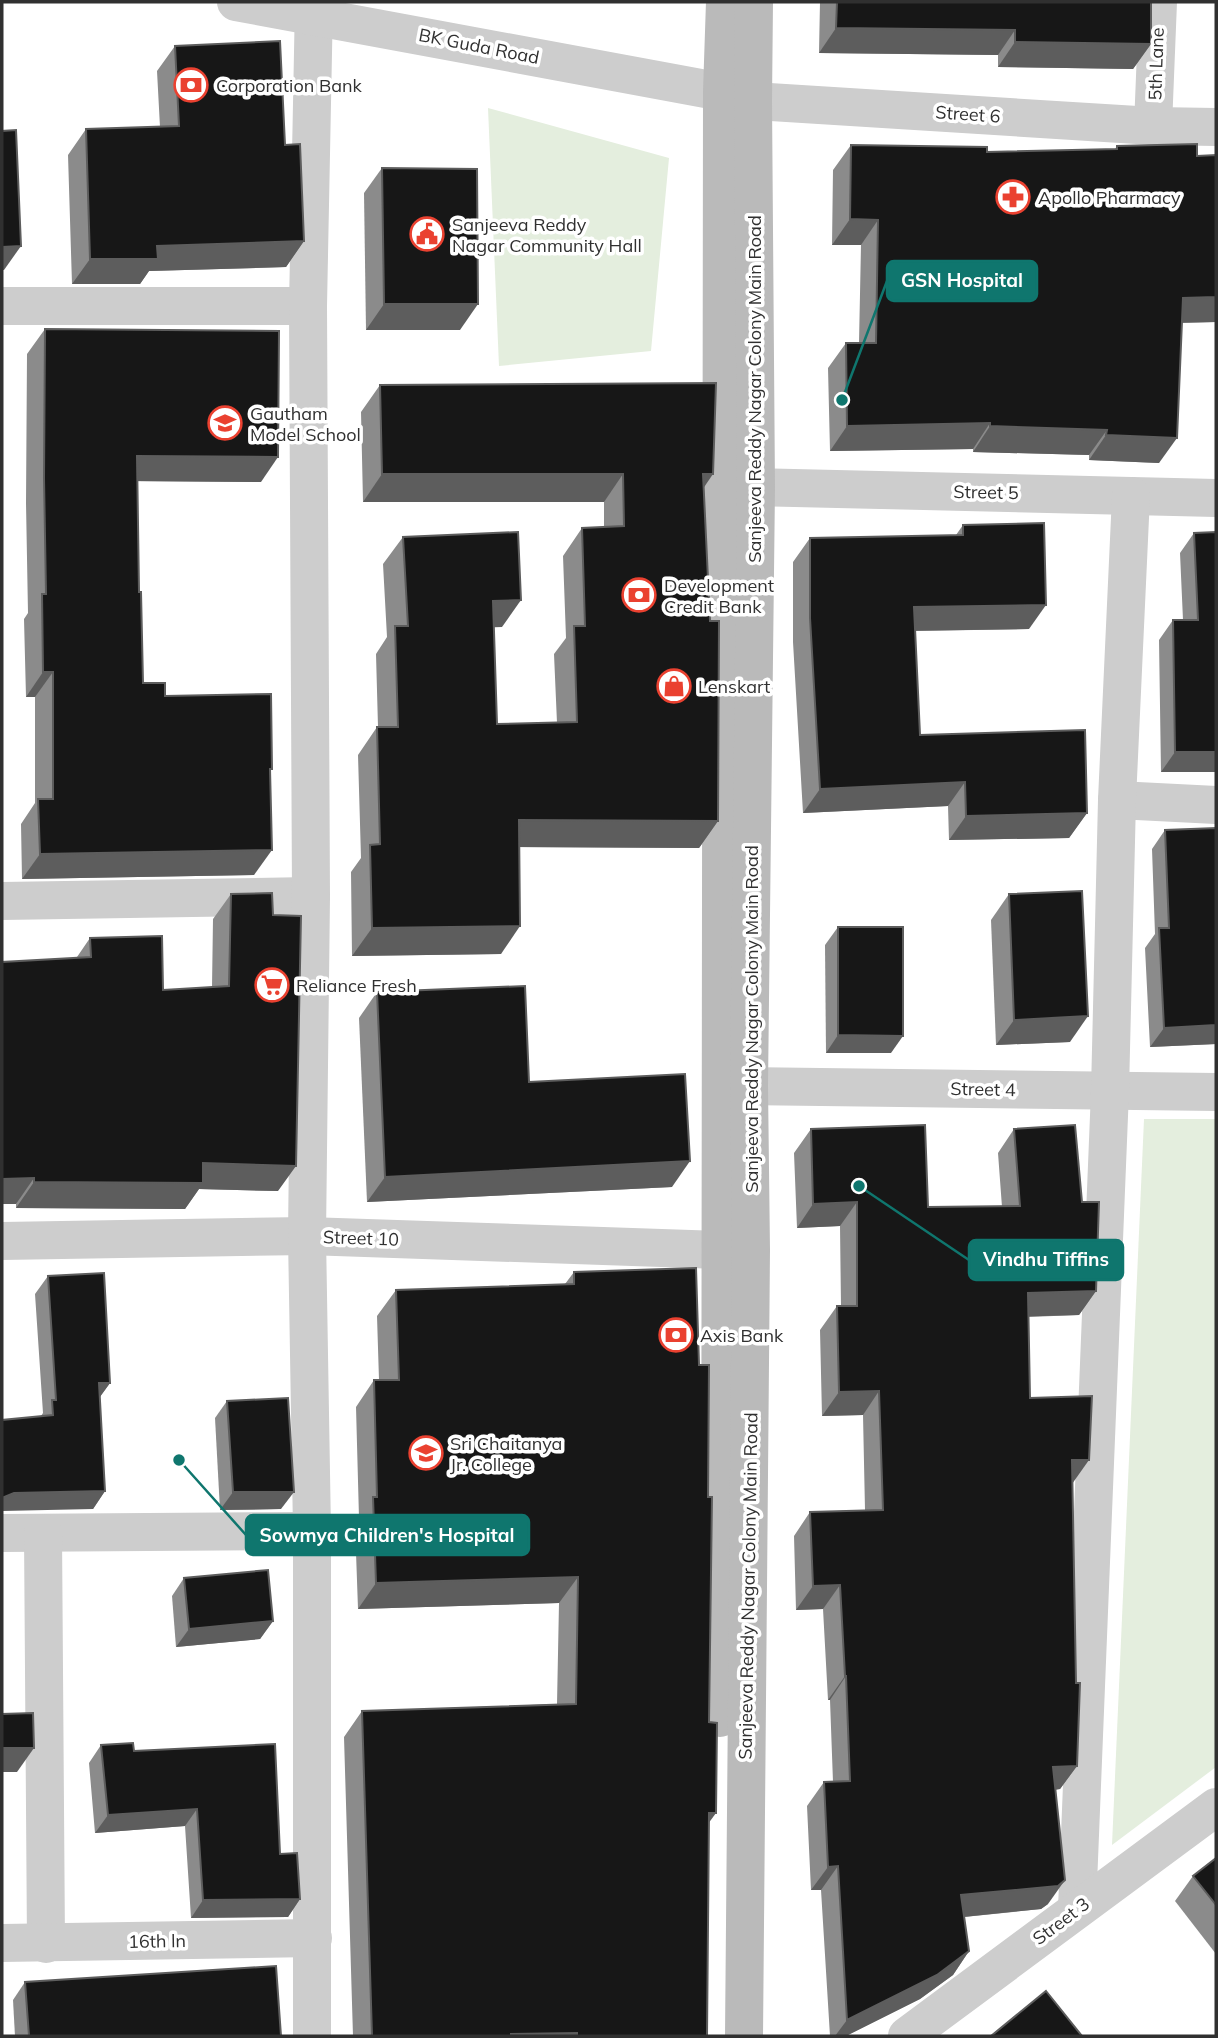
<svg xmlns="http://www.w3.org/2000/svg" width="1218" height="2038" font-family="Mulish,sans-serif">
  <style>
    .park { fill: #e4eede }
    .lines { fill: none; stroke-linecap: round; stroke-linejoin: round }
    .minor { stroke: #cdcdcd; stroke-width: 38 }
    .tertiary { stroke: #cdcdcd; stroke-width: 38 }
    .secondary { stroke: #bababa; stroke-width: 38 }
    .wall { fill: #8b8b8b }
    .shaded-wall { fill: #5d5d5d }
    .building { fill: #171717; stroke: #5d5d5d; stroke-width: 2 }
    .labels { text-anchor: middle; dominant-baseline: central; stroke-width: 7; stroke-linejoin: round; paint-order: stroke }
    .street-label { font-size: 18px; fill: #303030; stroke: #fff }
    .poi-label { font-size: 18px; fill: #303030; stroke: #fff; text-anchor: start }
    .leader { fill: none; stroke: #0f766e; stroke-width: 2.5 }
    .callout-dot { fill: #0f766e; stroke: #fff; stroke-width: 2.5 }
    .callout { fill: #0f766e; stroke: #0f766e; stroke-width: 2.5 }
    .callout-label { font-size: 19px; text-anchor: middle; font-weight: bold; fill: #fff }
  </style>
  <rect width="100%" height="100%" fill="#fff"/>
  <!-- park -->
  <g class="park">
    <polygon points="488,108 669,158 651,351 499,366"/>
    <polygon points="1144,1119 1216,1119 1216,1767 1112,1845"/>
  </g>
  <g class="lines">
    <!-- minor -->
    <g class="minor">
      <polyline points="1153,126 1158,2"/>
      <polyline points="2,306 308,306"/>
      <polyline points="756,487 1216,498"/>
      <polyline points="1117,800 1216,805"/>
      <polyline points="2,901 311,896"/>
      <polyline points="749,1086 1216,1092"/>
      <polyline points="2,1241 307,1236 720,1250"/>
      <polyline points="2,1533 312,1531"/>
      <polyline points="43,1533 46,1944"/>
      <polyline points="1077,1909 1110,1091 1117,800 1131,496"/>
      <polyline points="2,1943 313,1938"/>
      <polyline points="312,2036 312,1531 307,1236 311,896 308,306 314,2"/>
      <polyline points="907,2036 1216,1807"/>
    </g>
    <!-- tertiary -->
    <polyline class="tertiary" points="236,2 722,92 753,101 1153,126 1216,127"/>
    <!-- secondary -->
    <g class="secondary">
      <polyline points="720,1718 722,92 725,2"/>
      <polyline points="744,2036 751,1250 749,1086 756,487 753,101 754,2"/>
    </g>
  </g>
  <!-- wall -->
  <g class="wall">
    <polygon points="820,2 1151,2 1151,44 1133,69 998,67 998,55 819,53"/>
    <polygon points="175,46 285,145 304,241 286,267 149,271 140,284 72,284 68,155 86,129 160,127 157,71"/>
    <polygon points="851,145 987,152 1115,149 1117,146 1197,156 1216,322 1182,323 1159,463 1089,460 1089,455 973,452 973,449 830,451 828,368 846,343 859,343 861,245 832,245 833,170"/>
    <polygon points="382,168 460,330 366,330 364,193"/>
    <polygon points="45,329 261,482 137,481 139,592 143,683 165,696 270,772 254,875 22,879 21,824 35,803 35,697 26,697 24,619 28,613 26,503 27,354"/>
    <polygon points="380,385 704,487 718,821 699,848 520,847 501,954 352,956 351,872 361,858 358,755 377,727 378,727 376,654 387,637 383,564 403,537 502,627 493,627 497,724 557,723 554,654 566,638 563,556 582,528 604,527 604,502 363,502 361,412"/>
    <polygon points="963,525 1029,629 915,631 920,735 1087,813 1069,838 949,840 948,806 803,813 793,642 793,562 810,538 956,535"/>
    <polygon points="1216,532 1216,772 1161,772 1159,640 1173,620 1183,620 1180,553 1194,533"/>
    <polygon points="1165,830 1216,1044 1150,1047 1145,948 1155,934 1152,849"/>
    <polygon points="231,894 278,1191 199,1189 185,1209 16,1208 16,1204 77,957 90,938 163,990 212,987 213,919"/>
    <polygon points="1009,894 1070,1042 996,1045 991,920"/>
    <polygon points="838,927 891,1053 826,1053 825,945"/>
    <polygon points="377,992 529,1082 672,1187 367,1202 359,1018"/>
    <polygon points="811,1129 928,1207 1002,1207 998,1153 1014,1129 1082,1202 1096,1291 1079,1315 1028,1317 1030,1398 1072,1484 1077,1766 1060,1789 1056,1790 1048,1904 1041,1909 964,1917 969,1951 953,1975 920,1999 846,2036 830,2036 821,1890 811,1890 807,1806 824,1782 833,1782 830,1700 828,1700 823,1609 796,1610 794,1536 810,1512 865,1510 863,1415 822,1416 820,1330 837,1306 841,1306 840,1226 797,1228 794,1153"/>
    <polygon points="574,1272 699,1365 708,1497 709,1822 707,2036 353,2036 344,1737 362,1711 557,1704 559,1603 358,1609 355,1524 359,1518 356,1407 374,1380 379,1380 377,1316 396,1290 565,1284"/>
    <polygon points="48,1276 110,1383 99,1398 105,1491 93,1509 41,1416 43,1413 35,1294"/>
    <polygon points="227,1401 281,1509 220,1510 215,1418"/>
    <polygon points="184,1578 273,1621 260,1639 176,1647 172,1596"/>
    <polygon points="101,1745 134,1751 280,1854 300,1899 288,1917 191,1918 185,1826 95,1833 89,1763"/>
    <polygon points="1216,1858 1216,1954 1175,1901 1193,1876"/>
    <polygon points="25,1982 281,2036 15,2036 13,2000"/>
  </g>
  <!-- shaded-wall -->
  <g class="shaded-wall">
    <polygon points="836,28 1015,30 998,55 819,53"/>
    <polygon points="1015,42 1151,44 1133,69 998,67"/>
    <polygon points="850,219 878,220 861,245 832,245"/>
    <polygon points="304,241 286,267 149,271 140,284 72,284 90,259 157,246"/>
    <polygon points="21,246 4,270 2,270 2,247"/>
    <polygon points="1216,297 1216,322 1165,323 1183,298"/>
    <polygon points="384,304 478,304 460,330 366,330"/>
    <polygon points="990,423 973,449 830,451 847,426"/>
    <polygon points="990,426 1107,430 1089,455 973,452"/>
    <polygon points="1106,435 1177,438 1159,463 1089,460"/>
    <polygon points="137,456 278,457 261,482 119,481"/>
    <polygon points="382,474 623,474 604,502 363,502"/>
    <polygon points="703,474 713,474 694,502"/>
    <polygon points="521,600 502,627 473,628 493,601"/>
    <polygon points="1046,605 1029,629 897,631 914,607"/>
    <polygon points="43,672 53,672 35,697 26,697"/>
    <polygon points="1175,752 1216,752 1216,772 1161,772"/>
    <polygon points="965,782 948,806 803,813 820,789"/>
    <polygon points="1087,813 1069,838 949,840 966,816"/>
    <polygon points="519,820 718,821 699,848 500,847"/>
    <polygon points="272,850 254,875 22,879 40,854"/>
    <polygon points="520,926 501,954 352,956 372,928"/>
    <polygon points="1088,1016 1070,1042 996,1045 1014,1020"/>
    <polygon points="1216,1025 1216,1044 1150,1047 1164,1028"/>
    <polygon points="838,1035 903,1036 891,1053 826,1053"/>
    <polygon points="690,1161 672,1187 367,1202 385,1177"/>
    <polygon points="203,1163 296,1166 278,1191 199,1189 185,1209 16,1208 34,1182"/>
    <polygon points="34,1178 16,1204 2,1204 2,1179"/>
    <polygon points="857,1202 840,1226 797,1228 813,1204"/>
    <polygon points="1096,1291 1079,1315 1011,1317 1028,1293"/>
    <polygon points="99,1383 110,1383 97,1401"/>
    <polygon points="879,1391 863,1415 822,1416 839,1392"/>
    <polygon points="1072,1460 1089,1460 1072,1484"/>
    <polygon points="105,1491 93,1509 2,1511 2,1498 14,1493"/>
    <polygon points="233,1492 294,1492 281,1509 220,1510"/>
    <polygon points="578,1577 559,1603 358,1609 376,1583"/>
    <polygon points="840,1585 823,1609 796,1610 813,1586"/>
    <polygon points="273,1621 260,1639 176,1647 189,1629"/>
    <polygon points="845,1676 846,1676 830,1700 828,1700"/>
    <polygon points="2,1748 34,1748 17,1772 2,1772"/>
    <polygon points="1077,1766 1060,1789 1037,1790 1053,1767"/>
    <polygon points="197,1809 185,1826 95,1833 108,1815"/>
    <polygon points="709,1813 716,1813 697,1839"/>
    <polygon points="838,1866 821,1890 811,1890 828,1867"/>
    <polygon points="1065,1880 1048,1904 1041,1909 944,1919 961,1895"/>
    <polygon points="300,1899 288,1917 191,1918 203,1900"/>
    <polygon points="969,1951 953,1975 920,1999 846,2036 835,2036 847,2020"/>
    <polygon points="577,2033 575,2036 510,2036 511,2034"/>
  </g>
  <!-- building -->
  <g class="building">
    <polygon points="837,2 1151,2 1151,44 1015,42 1015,30 836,28"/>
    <polygon points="280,41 285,145 300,144 304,241 157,246 158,259 90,259 86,129 179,126 175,46"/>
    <polygon points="16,130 21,246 2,247 2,131"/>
    <polygon points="1197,144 1197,156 1216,155 1216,297 1183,298 1177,438 1106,435 1107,430 990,426 990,423 847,426 846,343 876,343 878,220 850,219 851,145 987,147 987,152 1117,149 1117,146"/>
    <polygon points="382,168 477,169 478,304 384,304"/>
    <polygon points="45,329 279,331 278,457 137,456 139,592 141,592 143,683 165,683 165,696 271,694 272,769 270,769 272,850 40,854 38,799 53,799 53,672 43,672 42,594 46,594 44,478"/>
    <polygon points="716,383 713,474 703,474 710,621 719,621 718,821 519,820 520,926 372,928 370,845 380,844 377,727 398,727 395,626 408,626 403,537 518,532 521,600 493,601 497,724 577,722 574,626 585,626 582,528 624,526 623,474 382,474 380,385"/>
    <polygon points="1044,523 1046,605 914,607 920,735 1085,730 1087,813 966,816 965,782 820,789 810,618 810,538 963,535 963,525"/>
    <polygon points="1216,532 1216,752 1175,752 1173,620 1198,620 1194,533"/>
    <polygon points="1216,828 1216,1025 1164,1028 1159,928 1169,928 1165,830"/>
    <polygon points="1082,891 1088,1016 1014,1020 1009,894"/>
    <polygon points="272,893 273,915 301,916 296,1166 203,1163 203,1183 34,1182 34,1178 2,1179 2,962 91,957 90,938 162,936 163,990 229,986 231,894"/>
    <polygon points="838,927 903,927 903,1036 838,1035"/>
    <polygon points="525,986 529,1082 685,1074 690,1161 385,1177 377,992"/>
    <polygon points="925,1125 928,1207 1020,1206 1014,1129 1075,1125 1082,1202 1099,1202 1096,1291 1028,1293 1030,1398 1092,1396 1089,1460 1072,1460 1076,1683 1080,1683 1077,1766 1053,1767 1065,1880 1058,1886 961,1895 969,1951 937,1975 847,2020 838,1866 828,1867 824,1782 850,1781 846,1676 845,1676 840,1585 813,1586 810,1512 883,1510 879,1391 839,1392 837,1306 857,1306 857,1202 813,1204 811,1129"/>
    <polygon points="696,1268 699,1365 709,1365 708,1497 712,1497 709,1722 717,1723 716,1813 709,1813 707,2036 577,2036 577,2033 511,2034 511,2036 372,2036 362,1711 576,1704 578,1577 376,1583 373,1497 377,1497 374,1380 399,1380 396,1290 574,1284 574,1272"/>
    <polygon points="104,1273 110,1383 99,1383 105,1491 14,1493 2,1498 2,1420 53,1415 52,1400 56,1400 48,1276"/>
    <polygon points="288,1398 294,1492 233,1492 227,1401"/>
    <polygon points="268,1570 273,1621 189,1629 184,1578"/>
    <polygon points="33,1713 34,1748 2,1748 2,1714"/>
    <polygon points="133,1743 134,1751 275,1744 280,1854 297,1853 300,1899 203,1900 197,1809 108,1815 101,1745"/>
    <polygon points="1216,1858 1216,1905 1193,1876"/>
    <polygon points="276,1966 281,2036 29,2036 25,1982"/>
    <polygon points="1046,1991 1082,2036 991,2036"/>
  </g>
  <!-- icons -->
  <defs>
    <symbol id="bank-ring" viewBox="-11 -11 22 22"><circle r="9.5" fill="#fff" stroke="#ea4130" stroke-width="1.5"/><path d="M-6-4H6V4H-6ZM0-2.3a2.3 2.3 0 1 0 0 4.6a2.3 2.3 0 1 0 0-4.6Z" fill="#ea4130"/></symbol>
    <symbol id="pharmacy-ring" viewBox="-11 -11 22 22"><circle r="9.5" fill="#fff" stroke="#ea4130" stroke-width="1.5"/><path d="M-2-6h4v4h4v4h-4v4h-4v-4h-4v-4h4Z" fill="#ea4130"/></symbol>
    <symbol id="civic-ring" viewBox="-11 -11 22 22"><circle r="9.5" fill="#fff" stroke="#ea4130" stroke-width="1.5"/><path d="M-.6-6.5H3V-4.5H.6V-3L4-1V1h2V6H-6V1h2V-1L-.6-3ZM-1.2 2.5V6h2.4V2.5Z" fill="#ea4130"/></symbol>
    <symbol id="school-ring" viewBox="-11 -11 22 22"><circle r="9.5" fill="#fff" stroke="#ea4130" stroke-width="1.5"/><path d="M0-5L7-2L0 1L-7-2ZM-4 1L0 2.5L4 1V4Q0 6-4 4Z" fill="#ea4130"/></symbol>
    <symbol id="shop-ring" viewBox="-11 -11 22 22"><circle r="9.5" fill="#fff" stroke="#ea4130" stroke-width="1.5"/><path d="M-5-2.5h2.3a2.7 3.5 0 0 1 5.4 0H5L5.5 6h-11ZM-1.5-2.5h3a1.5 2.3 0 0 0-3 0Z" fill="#ea4130"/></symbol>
    <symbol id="supermarket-ring" viewBox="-11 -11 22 22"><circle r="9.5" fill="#fff" stroke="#ea4130" stroke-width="1.5"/><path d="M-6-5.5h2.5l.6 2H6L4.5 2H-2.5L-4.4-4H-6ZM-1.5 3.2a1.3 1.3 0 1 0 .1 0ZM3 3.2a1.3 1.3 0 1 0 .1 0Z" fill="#ea4130"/></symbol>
    <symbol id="university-ring" viewBox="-11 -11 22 22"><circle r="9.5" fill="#fff" stroke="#ea4130" stroke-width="1.5"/><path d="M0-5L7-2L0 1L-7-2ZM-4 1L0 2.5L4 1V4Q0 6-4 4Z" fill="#ea4130"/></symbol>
  </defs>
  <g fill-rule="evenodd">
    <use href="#bank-ring" x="172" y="66" width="38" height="38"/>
    <use href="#pharmacy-ring" x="994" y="178" width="38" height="38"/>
    <use href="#civic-ring" x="408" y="215" width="38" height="38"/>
    <use href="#school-ring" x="206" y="404" width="38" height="38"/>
    <use href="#bank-ring" x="620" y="576" width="38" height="38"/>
    <use href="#shop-ring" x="655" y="667" width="38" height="38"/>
    <use href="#supermarket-ring" x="253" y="966" width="38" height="38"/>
    <use href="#bank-ring" x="657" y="1316" width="38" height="38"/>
    <use href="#university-ring" x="407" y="1434" width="38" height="38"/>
  </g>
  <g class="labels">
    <!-- street labels -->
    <g class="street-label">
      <text transform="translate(479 46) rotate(11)">BK Guda Road</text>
      <text transform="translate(1156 64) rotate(-88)">5th Lane</text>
      <text transform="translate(968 114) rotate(4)">Street 6</text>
      <text transform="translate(754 389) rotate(-90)">Sanjeeva Reddy Nagar Colony Main Road</text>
      <text transform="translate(986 492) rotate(1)">Street 5</text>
      <text transform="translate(751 1019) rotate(-90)">Sanjeeva Reddy Nagar Colony Main Road</text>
      <text transform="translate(983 1089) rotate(1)">Street 4</text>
      <text transform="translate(361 1238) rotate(2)">Street 10</text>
      <text transform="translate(748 1586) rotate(-89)">Sanjeeva Reddy Nagar Colony Main Road</text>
      <text transform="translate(1061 1921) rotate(-37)">Street 3</text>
      <text transform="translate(157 1941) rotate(-1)">16th ln</text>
    </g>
    <!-- poi labels -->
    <g class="poi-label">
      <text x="216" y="85">Corporation Bank</text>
      <text x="1038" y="197">Apollo Pharmacy</text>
      <text x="452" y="224">Sanjeeva Reddy<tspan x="452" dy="21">Nagar Community Hall</tspan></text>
      <text x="250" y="413">Gautham<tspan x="250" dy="21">Model School</tspan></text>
      <text x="664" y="585">Development<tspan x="664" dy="21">Credit Bank</tspan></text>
      <text x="698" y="686">Lenskart</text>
      <text x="296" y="985">Reliance Fresh</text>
      <text x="700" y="1335">Axis Bank</text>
      <text x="450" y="1443">Sri Chaitanya<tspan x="450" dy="21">Jr. College</tspan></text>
    </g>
  </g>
  <!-- callouts -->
  <path class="leader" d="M842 400L887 281M859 1186L969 1260M179 1460L246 1535"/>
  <g class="callout-dot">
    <circle cx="842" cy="400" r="7"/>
    <circle cx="859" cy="1186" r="7"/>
    <circle cx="179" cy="1460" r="7"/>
  </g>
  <g class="callout">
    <rect x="887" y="261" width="150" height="40" rx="7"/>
    <rect x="969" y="1240" width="154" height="40" rx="7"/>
    <rect x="246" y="1515" width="283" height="40" rx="7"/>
  </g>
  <g class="callout-label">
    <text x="962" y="287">GSN Hospital</text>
    <text x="1046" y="1266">Vindhu Tiffins</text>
    <text x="387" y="1542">Sowmya Children's Hospital</text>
  </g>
  <!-- border -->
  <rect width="1218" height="2038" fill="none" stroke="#303030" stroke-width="7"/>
</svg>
